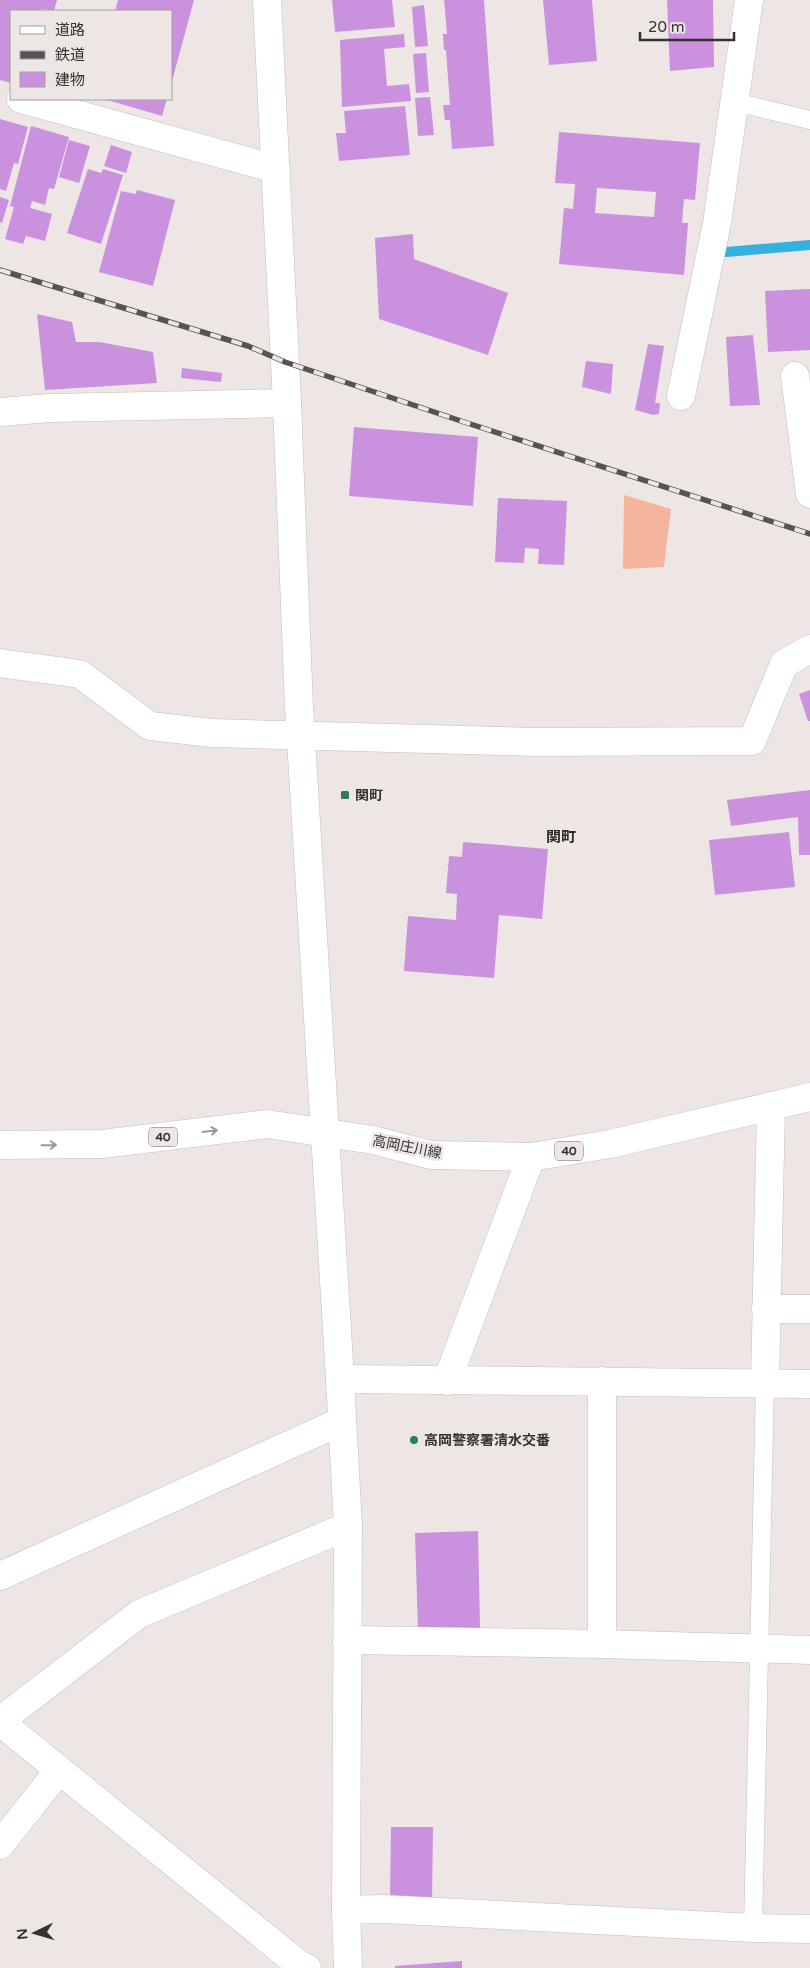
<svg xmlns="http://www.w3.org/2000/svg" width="810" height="1968" font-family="'Varela Round','Noto Sans JP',sans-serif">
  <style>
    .green { fill: #f5b59d }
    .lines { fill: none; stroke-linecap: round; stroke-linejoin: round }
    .stream { stroke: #35b1df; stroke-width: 10 }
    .building { fill: #ca91de; fill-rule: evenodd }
    .lane-casing { stroke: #c5bebc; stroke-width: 19 }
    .street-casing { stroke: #c5bebc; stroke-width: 29 }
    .secondary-casing { stroke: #c5bebc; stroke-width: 29 }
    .primary-casing { stroke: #c5bebc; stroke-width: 29 }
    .lane { stroke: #fff; stroke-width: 18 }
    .street { stroke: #fff; stroke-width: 28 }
    .secondary { stroke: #fff; stroke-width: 28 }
    .primary { stroke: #fff; stroke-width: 28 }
    .rail-casing { stroke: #565352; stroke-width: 5.5 }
    .rail { stroke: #ede6e4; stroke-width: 4; stroke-dasharray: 11; stroke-linecap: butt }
    .oneway { stroke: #9a9898 }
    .poi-dot { fill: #287f52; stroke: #ede6e4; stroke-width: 2 }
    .labels { text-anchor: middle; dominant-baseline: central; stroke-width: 5; stroke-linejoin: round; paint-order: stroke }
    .shield { fill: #ede6e4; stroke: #6c6867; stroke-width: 1 }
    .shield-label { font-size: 12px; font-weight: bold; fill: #343231 }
    .poi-label { font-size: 14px; font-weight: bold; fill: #343231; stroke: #ede6e4; text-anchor: start }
    .street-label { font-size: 14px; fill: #343231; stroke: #ede6e4 }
    .neighbourhood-label { font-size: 15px; font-weight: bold; fill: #2f2a28; stroke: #ede6e4 }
  </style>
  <rect width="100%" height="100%" fill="#ede6e4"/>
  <!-- green -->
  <polygon class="green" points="624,495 671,509 664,567 623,569"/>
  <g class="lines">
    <!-- stream -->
    <polyline class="stream" points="726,252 810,245"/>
  </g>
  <!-- building -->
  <g class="building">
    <polygon points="0,0 57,0 54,11 41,9 40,11 11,11 11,83 0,80"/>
    <polygon points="118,0 194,0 172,81 171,11 115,11"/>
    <polygon points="332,0 392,0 395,27 335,32"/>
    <polygon points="444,0 484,0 494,146 452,149 450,120 445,120 443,105 450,105 446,50 444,50 443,34 447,34"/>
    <polygon points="543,0 592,0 597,61 549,65"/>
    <polygon points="667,0 713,0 714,67 670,71"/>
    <polygon points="424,5 428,46 415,47 412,7"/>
    <polygon points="404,34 405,47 384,49 387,86 409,84 411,101 342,107 340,40"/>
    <polygon points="426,53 429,92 416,93 413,54"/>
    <polygon points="430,97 434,135 418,136 415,98"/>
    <polygon points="104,99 167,99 162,116"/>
    <polygon points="405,106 410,155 339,161 336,133 346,133 344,111"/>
    <polygon points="0,119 28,127 18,164 14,163 6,191 0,189"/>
    <polygon points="31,126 69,137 54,189 49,188 45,205 32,201 30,208 52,214 45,241 26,236 23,244 5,239 14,207 10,206"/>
    <path d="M559,132L700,143L695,200L684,199L682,223H688L684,275L559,264L564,208L573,209L575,184L555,183ZM597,188L656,192L654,217L595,213Z"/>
    <polygon points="69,140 90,146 79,183 59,177"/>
    <polygon points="111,145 132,152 126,173 104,166"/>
    <polygon points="88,169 101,173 103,169 123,175 101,244 67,233"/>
    <polygon points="137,190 175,200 153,286 99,272 121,191 136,194"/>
    <polygon points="0,197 9,200 2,223 0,222"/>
    <polygon points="413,234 414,259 508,293 488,355 379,319 375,238"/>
    <polygon points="810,289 810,350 768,352 765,291"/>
    <polygon points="37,314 72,322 76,342 99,342 153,352 157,383 45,390"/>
    <polygon points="753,335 760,405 730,406 726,337"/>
    <polygon points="648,344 664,346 655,403 660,403 659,414 653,415 635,410"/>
    <polygon points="586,361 613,364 611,394 582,387"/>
    <polygon points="182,368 222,373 221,382 181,378"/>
    <polygon points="354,427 478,437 473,506 349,496"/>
    <polygon points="498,498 567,501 564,565 538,564 539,549 525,548 524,563 495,562"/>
    <polygon points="810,690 810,721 808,721 799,694"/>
    <polygon points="810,790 810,855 799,855 798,817 731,826 727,800"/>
    <polygon points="789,832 795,887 715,895 709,840"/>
    <polygon points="463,842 548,849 542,919 499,915 494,978 404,971 408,916 456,920 457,894 446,893 449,856 462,857"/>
    <polygon points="478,1531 480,1628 418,1630 415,1533"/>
    <polygon points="391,1827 433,1827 432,1900 390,1900"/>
    <polygon points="462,1961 462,1968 395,1968 395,1966"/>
  </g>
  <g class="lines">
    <defs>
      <g id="lane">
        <polyline points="735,102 810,120"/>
        <polyline points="753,1928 765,1383"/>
      </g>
      <g id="street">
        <polyline points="21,99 276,169"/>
        <polyline points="795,376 810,494"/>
        <polyline points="681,396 717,223 749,0"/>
        <polyline points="0,412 50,408 287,403"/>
        <polyline points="0,663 80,674 150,726 212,733 533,742 752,741 784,664 810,649"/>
        <polyline points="766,1309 810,1309"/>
        <polyline points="340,1379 810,1384"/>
        <polyline points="447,1381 531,1157"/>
        <polyline points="765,1383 771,1106"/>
        <polyline points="0,1576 342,1421"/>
        <polyline points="347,1640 602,1644 602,1381"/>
        <polyline points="602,1644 810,1650"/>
        <polyline points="0,1721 139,1614 348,1526"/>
        <polyline points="0,1722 301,1966 307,1968"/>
        <polyline points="0,1845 59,1770"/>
        <polyline points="346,1910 382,1909 753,1928 810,1929"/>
      </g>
      <polyline id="secondary" points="267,0 287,403 299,707 340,1379 348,1526 346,1910 348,1968"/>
      <polyline id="primary" points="0,1145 102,1144 267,1124 373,1140 431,1155 531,1157 610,1144 810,1097"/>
    </defs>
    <!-- lane casing -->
    <use href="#lane" class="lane-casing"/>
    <!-- street casing -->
    <use href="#street" class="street-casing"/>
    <!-- secondary casing -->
    <use href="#secondary" class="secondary-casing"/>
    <!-- primary casing -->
    <use href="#primary" class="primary-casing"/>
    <!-- lane -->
    <use href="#lane" class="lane"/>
    <!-- street -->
    <use href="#street" class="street"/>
    <!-- secondary -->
    <use href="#secondary" class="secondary"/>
    <!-- primary -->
    <use href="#primary" class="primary"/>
    <defs>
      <polyline id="rail" points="0,270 248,346 285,362 461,421 810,534"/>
    </defs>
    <!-- rail casing -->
    <use href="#rail" class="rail-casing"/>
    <!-- rail -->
    <use href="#rail" class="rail"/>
  </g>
  <!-- one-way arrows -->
  <defs><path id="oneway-shaft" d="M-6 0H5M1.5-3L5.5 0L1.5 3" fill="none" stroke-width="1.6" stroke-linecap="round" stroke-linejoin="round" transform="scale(1.25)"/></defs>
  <g class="oneway">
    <use href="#oneway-shaft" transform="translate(210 1131) rotate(-7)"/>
    <use href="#oneway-shaft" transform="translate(49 1145) rotate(-1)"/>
  </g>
  <!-- markers -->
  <g class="poi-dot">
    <rect x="340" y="790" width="10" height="10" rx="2.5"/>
    <circle cx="414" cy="1440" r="5"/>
  </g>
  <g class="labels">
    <!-- shield labels -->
    <g class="shield">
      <rect x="149" y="1127.5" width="28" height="19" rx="4"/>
      <rect x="555" y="1141.5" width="28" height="19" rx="4"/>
    </g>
    <g class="shield-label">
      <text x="163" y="1137">40</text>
      <text x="569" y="1151">40</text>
    </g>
    <!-- poi labels -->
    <g class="poi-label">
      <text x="355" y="795">関町</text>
      <text x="424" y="1440">高岡警察署清水交番</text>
    </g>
    <!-- street labels -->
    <g class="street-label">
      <text transform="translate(407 1147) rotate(11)">高岡庄川線</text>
    </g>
    <!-- neighbourhood labels -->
    <g class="neighbourhood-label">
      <text x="561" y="837">関町</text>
    </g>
  </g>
  <!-- legend -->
  <rect x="10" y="10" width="162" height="90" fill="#ede6e4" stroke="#a39e9c"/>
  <rect x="20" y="26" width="25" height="8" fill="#ffffff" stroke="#a39e9c"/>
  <text x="55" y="35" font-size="15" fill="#343231">道路</text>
  <rect x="20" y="51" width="25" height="8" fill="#565352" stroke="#a39e9c"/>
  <text x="55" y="60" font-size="15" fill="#343231">鉄道</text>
  <rect x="20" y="72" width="25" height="15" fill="#ca91de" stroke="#a39e9c"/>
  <text x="55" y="85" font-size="15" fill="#343231">建物</text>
  <!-- north arrow -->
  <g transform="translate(35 1933) rotate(265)" stroke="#ede6e4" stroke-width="4" paint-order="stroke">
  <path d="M0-4L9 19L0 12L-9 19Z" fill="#343231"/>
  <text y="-8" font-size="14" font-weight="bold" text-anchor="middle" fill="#343231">N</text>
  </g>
  <!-- scale -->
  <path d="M640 32v8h94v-8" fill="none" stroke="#343231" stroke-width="2.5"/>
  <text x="648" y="32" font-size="15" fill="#343231" stroke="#ede6e4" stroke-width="4" paint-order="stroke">20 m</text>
</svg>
